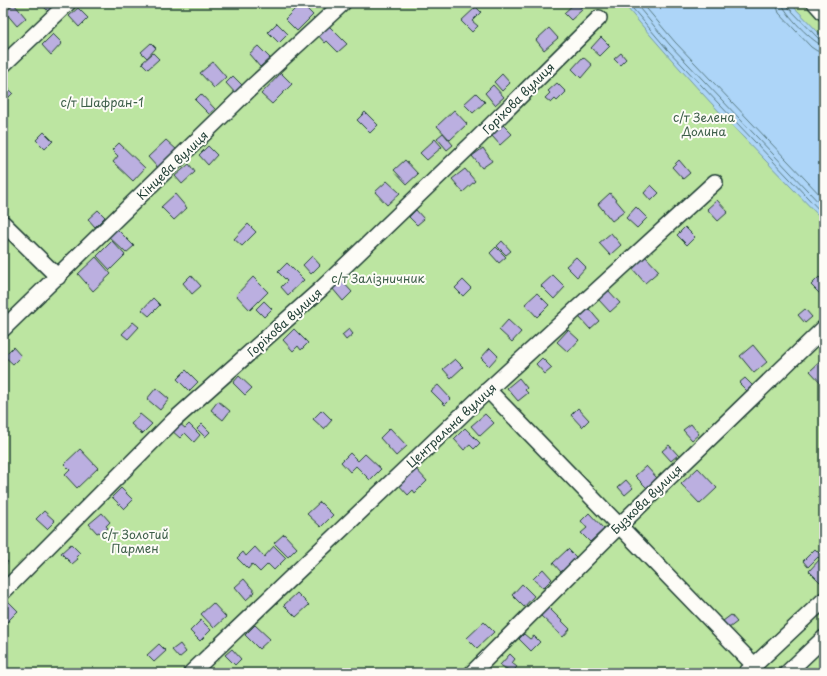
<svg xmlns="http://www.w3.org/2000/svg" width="827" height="676" font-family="'Playpen Sans',sans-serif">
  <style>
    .green { fill: #bce5a1; stroke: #6e916a }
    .water { fill: #add5f8; stroke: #7498aa }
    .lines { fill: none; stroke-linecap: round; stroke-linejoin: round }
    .shore { stroke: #587a82; stroke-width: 1 }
    .building { fill: #bbafe0; stroke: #1f3d34 }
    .minor-casing { stroke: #1f3d34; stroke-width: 18 }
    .minor { stroke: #fdfcf7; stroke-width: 15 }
    .labels { text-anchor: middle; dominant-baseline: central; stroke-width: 4; stroke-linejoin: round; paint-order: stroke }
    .street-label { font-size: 12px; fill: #1f3d34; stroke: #fdfcf7 }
    .park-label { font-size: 12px; fill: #3e5f4a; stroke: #fdfcf7 }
  </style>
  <rect width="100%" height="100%" fill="#e9e5f0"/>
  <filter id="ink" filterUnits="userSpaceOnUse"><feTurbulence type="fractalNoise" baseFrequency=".025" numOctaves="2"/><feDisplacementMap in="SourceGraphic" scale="8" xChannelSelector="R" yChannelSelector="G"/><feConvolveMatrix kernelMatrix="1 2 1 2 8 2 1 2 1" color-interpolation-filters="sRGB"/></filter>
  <g filter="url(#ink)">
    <!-- green -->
    <g class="green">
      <polygon points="3,3 824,3 824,628 777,673 3,673"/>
      <polygon points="824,629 824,673 778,673"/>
    </g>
    <!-- water -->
    <path class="water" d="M623,3H790L824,38V221C755,150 686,79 623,3Z"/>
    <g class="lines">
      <!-- shore -->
      <g class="shore">
        <polyline points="628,3 667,49 824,215"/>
        <polyline points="635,3 670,45 824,208"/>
        <polyline points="642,3 675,42 824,199"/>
        <polyline points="776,3 779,13 811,47 817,51 824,52"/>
        <path d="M782,3C783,12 815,45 824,46"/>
        <polyline points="787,3 788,7 819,39 824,41"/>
      </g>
    </g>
    <!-- building -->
    <g class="building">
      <polygon points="40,3 53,3 54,5 48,11"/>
      <polygon points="301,3 313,15 297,31 285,19"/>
      <polygon points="575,3 583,9 571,20 564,13"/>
      <polygon points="14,4 26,18 17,26 5,12"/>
      <polygon points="476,7 481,12 472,21 478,26 472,32 461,21"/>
      <polygon points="78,8 88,18 79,27 69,16"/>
      <polygon points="277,23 288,34 279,43 268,32"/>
      <polygon points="327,24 347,44 338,52 327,41 325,43 317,34"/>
      <polygon points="549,28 558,38 544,50 536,40"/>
      <polygon points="53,34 62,43 51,55 42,45"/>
      <polygon points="601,37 610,46 600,56 591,48"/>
      <polygon points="151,43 156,48 147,58 141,52"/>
      <polygon points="258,46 270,58 260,67 249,54"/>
      <polygon points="153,53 159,59 148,69 142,63"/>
      <polygon points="621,53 626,59 620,65 614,59"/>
      <polygon points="583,57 592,65 581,78 572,69"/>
      <polygon points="213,62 226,77 214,88 200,73"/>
      <polygon points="281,73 292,84 272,104 261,94"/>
      <polygon points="502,74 510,83 502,91 494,82"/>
      <polygon points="233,76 246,89 238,96 226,83"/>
      <polygon points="3,83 13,93 3,103"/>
      <polygon points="557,83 566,92 557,101 555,99 551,103 545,98 550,93 548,91"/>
      <polygon points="493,85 504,97 495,105 485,93"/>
      <polygon points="476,93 485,102 473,113 464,104"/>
      <polygon points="201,94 215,109 209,114 195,100"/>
      <polygon points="454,110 467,124 450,140 437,126"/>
      <polygon points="365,112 378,125 370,133 357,120"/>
      <polygon points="503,125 512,134 500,145 492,136"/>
      <polygon points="44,132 53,141 45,149 36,140"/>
      <polygon points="443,133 453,145 447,150 437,138"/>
      <polygon points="435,139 442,147 427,160 420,153"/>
      <polygon points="166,140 177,150 158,168 148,157"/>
      <polygon points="119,143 145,168 133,181 113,162 118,156 112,150"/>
      <polygon points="208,146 217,155 208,165 199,155"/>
      <polygon points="483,148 492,161 482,168 472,156"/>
      <polygon points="405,160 418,174 407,184 394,170"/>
      <polygon points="679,160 690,173 683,179 672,167"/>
      <polygon points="189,164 195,172 182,184 175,176"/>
      <polygon points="465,169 475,181 463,192 452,179"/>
      <polygon points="387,181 400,193 387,205 375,192"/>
      <polygon points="651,185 659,193 651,201 644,193"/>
      <polygon points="610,193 625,211 612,221 598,204"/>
      <polygon points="175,194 187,208 174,220 161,207"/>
      <polygon points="717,200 728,212 718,221 707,209"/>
      <polygon points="636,207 647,218 637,228 626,218"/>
      <polygon points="98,210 105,217 95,227 88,219"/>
      <polygon points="416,210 424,219 417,225 409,217"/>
      <polygon points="248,224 256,232 242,246 234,239"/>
      <polygon points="685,227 695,237 687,245 677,235"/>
      <polygon points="116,228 134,246 126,253 108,236"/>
      <polygon points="611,233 621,245 610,255 599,243"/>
      <polygon points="112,241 125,255 110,270 97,256"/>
      <polygon points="502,241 511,251 506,255 497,246"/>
      <polygon points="496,247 506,257 499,263 490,253"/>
      <polygon points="312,256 320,265 311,274 303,265"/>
      <polygon points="645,256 659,271 645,283 632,268"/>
      <polygon points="96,257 111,274 93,291 78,274"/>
      <polygon points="576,257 586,267 577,277 566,266"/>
      <polygon points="287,263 304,280 288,295 281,287 287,281 278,272"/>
      <polygon points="191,275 201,286 192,294 183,283"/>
      <polygon points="553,275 565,287 554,299 541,286"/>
      <polygon points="253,277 268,292 250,310 236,295"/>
      <polygon points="819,277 824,282 824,298 811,285"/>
      <polygon points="341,280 352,292 343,301 332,288"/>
      <polygon points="463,280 471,288 463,296 455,288"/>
      <polygon points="608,290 620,303 610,312 598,299"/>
      <polygon points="537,293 549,305 537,317 525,304"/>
      <polygon points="153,298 160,305 149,316 142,310"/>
      <polygon points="264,301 272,309 264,317 256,309"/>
      <polygon points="589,309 599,321 590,329 579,317"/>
      <polygon points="805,309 812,317 805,323 798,315"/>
      <polygon points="508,320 521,332 512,342 499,330"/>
      <polygon points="133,322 139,327 128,339 122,334"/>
      <polygon points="294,329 308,343 301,350 298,346 293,351 283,340"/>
      <polygon points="349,329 353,334 346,340 342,335"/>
      <polygon points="568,330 579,340 568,352 557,342"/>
      <polygon points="753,345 767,362 754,373 740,356"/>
      <polygon points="13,347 21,356 13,364 4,356"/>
      <polygon points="490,348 498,356 489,366 481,358"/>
      <polygon points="542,358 552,368 545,374 536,364"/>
      <polygon points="824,358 824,382 822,384 810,371"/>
      <polygon points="455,359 463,367 451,378 443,369"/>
      <polygon points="186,370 198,382 189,391 177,379"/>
      <polygon points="239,376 252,388 245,395 233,383"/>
      <polygon points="519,378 527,388 525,390 528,393 518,401 507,388"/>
      <polygon points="745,378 753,386 747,391 739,383"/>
      <polygon points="438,385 451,399 445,405 431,391"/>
      <polygon points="156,388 169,399 160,410 147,399"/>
      <polygon points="218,401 230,411 223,420 211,410"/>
      <polygon points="578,408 589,420 582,427 571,415"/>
      <polygon points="322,410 332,420 324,429 313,419"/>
      <polygon points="140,414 152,424 142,434 131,424"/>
      <polygon points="485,414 494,423 480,436 471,426"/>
      <polygon points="179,423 185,428 189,424 200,435 194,442 185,433 180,438 171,430"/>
      <polygon points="202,424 210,432 205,437 197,429"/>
      <polygon points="691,424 699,434 692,440 683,430"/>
      <polygon points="390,428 407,446 396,456 380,438"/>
      <polygon points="465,428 480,443 474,449 470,445 464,450 454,439"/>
      <polygon points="669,445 678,455 671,461 662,451"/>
      <polygon points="80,449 98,468 77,488 65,475 70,470 64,464"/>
      <polygon points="350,453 358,461 365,454 381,469 370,480 356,466 350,472 341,462"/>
      <polygon points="646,466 657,478 647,488 635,476"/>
      <polygon points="698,468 717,488 700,504 681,484"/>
      <polygon points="416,469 427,481 415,493 413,490 408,495 397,483 404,477 406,479"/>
      <polygon points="626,480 633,488 625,495 618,487"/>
      <polygon points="121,488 133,500 124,509 112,497"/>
      <polygon points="320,502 333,515 321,527 307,514"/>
      <polygon points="44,511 55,521 47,529 36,519"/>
      <polygon points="102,513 110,522 106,526 108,528 101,534 99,532 97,533 89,524"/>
      <polygon points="589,513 604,529 590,542 581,533 587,528 581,521"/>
      <polygon points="284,534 297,548 288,557 274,543"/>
      <polygon points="71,544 80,553 76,557 78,559 72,564 61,553"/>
      <polygon points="274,546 286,558 274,570 268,564 260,572 252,564 248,569 237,558 243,552 246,556 255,547 264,557"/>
      <polygon points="568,549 576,557 561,572 553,563"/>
      <polygon points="815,549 824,558 824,583 822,581 820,582 809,571 820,559 818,557 808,567 803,561"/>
      <polygon points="3,558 8,562 3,568"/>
      <polygon points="543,569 552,579 543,588 533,579"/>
      <polygon points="244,579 255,592 246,600 235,587"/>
      <polygon points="522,584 534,596 524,607 512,595"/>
      <polygon points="297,593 309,605 296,617 284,605"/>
      <polygon points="8,601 18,611 4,625 3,606"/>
      <polygon points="213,603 226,617 214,628 201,614"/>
      <polygon points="548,607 570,629 563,637 540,615"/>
      <polygon points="731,615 737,622 729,628 723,621"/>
      <polygon points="201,620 211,630 200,641 190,631"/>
      <polygon points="484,622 494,632 477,648 467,638"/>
      <polygon points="255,625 270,639 259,649 245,635"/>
      <polygon points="524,634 530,639 534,636 540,642 531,651 519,639"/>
      <polygon points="159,644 166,651 154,662 147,655"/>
      <polygon points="180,644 186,652 179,658 172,650"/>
      <polygon points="232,649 241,659 235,665 225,655"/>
      <polygon points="510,654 515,659 512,663 517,667 512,672 500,665"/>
      <polygon points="824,660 824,668 820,664"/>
      <polygon points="430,668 435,673 425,673"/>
    </g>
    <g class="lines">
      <defs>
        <g id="minor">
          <polyline points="815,3 824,13"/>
          <polyline points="3,65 68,3"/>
          <polyline points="3,223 58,277"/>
          <polyline points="3,329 255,84 343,3"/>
          <polyline points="488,390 754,665"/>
          <polyline points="3,592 173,421 320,290 476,140 599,18"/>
          <polyline points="191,673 488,390 715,182"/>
          <polyline points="472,673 619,526 824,328"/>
          <polyline points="746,673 824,600"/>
          <polyline points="787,673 824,638"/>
        </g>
      </defs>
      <!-- minor casing -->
      <use href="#minor" class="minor-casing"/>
      <!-- minor -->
      <use href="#minor" class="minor"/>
    </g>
  </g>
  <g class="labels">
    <!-- street labels -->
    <g class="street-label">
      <text transform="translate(518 98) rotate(-45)">Горіхова вулиця</text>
      <text transform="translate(172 165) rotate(-44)">Кінцева вулиця</text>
      <text transform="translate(284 322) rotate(-42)">Горіхова вулиця</text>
      <text transform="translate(451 425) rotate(-43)">Центральна вулиця</text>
      <text transform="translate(646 499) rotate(-44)">Бузкова вулиця</text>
    </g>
    <!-- park labels -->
    <g class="park-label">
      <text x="102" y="102">с/т Шафран-1</text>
      <text x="704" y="117">с/т Зелена<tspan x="704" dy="14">Долина</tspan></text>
      <text x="378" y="278">с/т Залізничник</text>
      <text x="135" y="534">с/т Золотий<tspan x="135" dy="14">Пармен</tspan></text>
    </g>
  </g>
  <!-- margin -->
  <rect width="827" height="676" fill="none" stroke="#fdfcf7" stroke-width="16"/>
  <rect x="8" y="8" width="811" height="660" fill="none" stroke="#1f3d34" stroke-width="1.5" filter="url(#ink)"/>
</svg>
